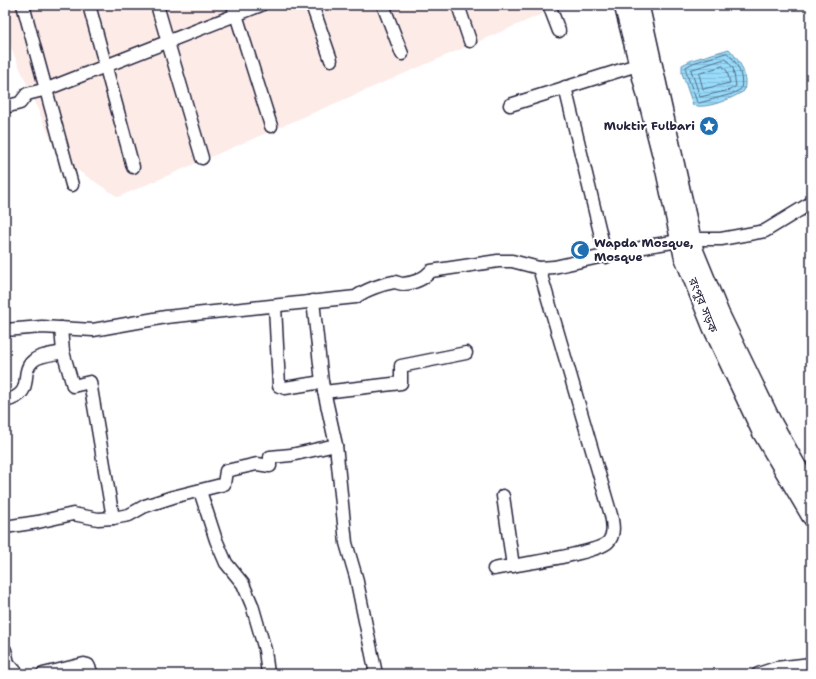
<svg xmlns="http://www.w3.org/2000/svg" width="816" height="679" font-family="'Shantell Sans','Noto Sans Bengali',sans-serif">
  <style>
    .built { fill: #fdebe8 }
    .water { fill: url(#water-rules); stroke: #6991ae }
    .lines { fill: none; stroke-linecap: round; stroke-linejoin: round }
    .shore { stroke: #516c87; stroke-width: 1 }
    .minor-casing { stroke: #22223b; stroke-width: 15 }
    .highway-casing { stroke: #22223b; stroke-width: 20 }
    .minor { stroke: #fff; stroke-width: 12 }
    .highway { stroke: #fff; stroke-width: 17 }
    .labels { text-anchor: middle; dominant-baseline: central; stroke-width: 4; stroke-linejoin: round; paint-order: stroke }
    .poi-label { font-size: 12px; font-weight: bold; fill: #22223b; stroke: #fff; text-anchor: end }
    .street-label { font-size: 12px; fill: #22223b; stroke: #fff }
  </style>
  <defs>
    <pattern id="water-rules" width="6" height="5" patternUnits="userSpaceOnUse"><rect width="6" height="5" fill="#98dbfa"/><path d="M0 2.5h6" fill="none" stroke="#83bcd7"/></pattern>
  </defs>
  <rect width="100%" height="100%" fill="#fff"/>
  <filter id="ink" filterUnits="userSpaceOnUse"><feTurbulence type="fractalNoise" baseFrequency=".025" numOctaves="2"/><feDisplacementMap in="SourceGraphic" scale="8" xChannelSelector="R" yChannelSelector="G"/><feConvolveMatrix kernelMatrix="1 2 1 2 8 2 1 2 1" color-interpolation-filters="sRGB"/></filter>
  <g filter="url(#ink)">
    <!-- built -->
    <polygon class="built" points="5,5 563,5 118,197 59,158 5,34"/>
    <!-- water -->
    <path class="water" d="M729,49C740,61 748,74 744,91C733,98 706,110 693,105L682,73V65L692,60Z"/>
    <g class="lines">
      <!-- shore -->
      <g class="shore">
        <path d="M727,53C737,61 744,76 741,89L732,94L699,103L697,102L686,72V67L693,63Z"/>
        <polygon points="726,59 733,68 736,86 730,90 700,97 691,70"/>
        <polygon points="723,66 727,71 730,83 703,89 699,74"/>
      </g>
      <defs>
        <g id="minor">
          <polyline points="23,5 72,185"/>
          <polyline points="89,5 133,167"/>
          <polyline points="157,5 202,158"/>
          <polyline points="233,5 271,126"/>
          <polyline points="312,5 331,60"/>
          <polyline points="383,5 402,54"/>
          <polyline points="458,5 470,41"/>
          <polyline points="549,5 559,31"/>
          <polyline points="565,87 606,257"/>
          <polyline points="510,105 637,65"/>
          <polyline points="5,107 20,103 27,94 47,89 261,5"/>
          <polyline points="275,306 279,386 285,388 322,382"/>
          <polyline points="61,328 63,352 73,386 90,382 113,518"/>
          <path d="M5,330L42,327L93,330L166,317L356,297C365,290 382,284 394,282C397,282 400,284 403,284C414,283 424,279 431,271L498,261H512L539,268L554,267L654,245L692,239H721L765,231L811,203"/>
          <polyline points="324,392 401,383 401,366 466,353"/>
          <path d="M5,401C37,393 18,374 33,361C39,355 55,354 63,352"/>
          <polyline points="336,445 346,543 356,577 376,674"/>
          <polyline points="200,491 216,540 226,563 243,584 252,605 265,650 268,674"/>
          <polyline points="503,496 513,566"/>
          <polyline points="5,527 38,522 73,514 98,519 113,518 129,515 145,506 173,497 221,485 224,484 226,471 257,464 270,466 270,457 291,455 336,445 322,382 313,301"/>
          <path d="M494,569C514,565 597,554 608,542C615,535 613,524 611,515L539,268"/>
          <polyline points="5,650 8,663 18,674"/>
          <polyline points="43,674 84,664 88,665 92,674"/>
          <polyline points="758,674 776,668 811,664"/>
        </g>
        <g id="highway">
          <polyline points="623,5 662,158 683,256 712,328 761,432 811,517"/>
          <polyline points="640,5 695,252 720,313 773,423 811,491"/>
        </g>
      </defs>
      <!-- minor casing -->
      <use href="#minor" class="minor-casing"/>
      <!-- highway casing -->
      <use href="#highway" class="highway-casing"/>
      <!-- minor -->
      <use href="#minor" class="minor"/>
      <!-- highway -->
      <use href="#highway" class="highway"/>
    </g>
  </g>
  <!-- icons -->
  <defs>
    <symbol id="sight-disc" viewBox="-11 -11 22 22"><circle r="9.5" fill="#1f6fb2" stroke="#fff"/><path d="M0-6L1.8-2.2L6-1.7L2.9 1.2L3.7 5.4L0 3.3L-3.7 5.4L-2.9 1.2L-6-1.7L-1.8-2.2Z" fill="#fff"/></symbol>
    <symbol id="mosque-disc" viewBox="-11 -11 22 22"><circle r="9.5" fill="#1f6fb2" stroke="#fff"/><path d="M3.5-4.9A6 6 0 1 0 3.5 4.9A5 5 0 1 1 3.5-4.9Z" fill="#fff"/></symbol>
  </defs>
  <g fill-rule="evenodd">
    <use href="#sight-disc" x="698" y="115" width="22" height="22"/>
    <use href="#mosque-disc" x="569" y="239" width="22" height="22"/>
  </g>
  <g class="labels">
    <!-- poi labels -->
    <g class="poi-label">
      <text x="695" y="126">Muktir Fulbari</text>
      <text x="594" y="243" text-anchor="start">Wapda Mosque,<tspan x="594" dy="14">Mosque</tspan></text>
    </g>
    <!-- street labels -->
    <g class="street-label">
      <text transform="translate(703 305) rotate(68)">রংপুর সড়ক</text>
    </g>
  </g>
  <!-- margin -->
  <rect width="816" height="679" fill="none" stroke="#fff" stroke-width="20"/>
  <rect x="10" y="10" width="796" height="659" fill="none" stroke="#22223b" stroke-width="1.5" filter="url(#ink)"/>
</svg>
